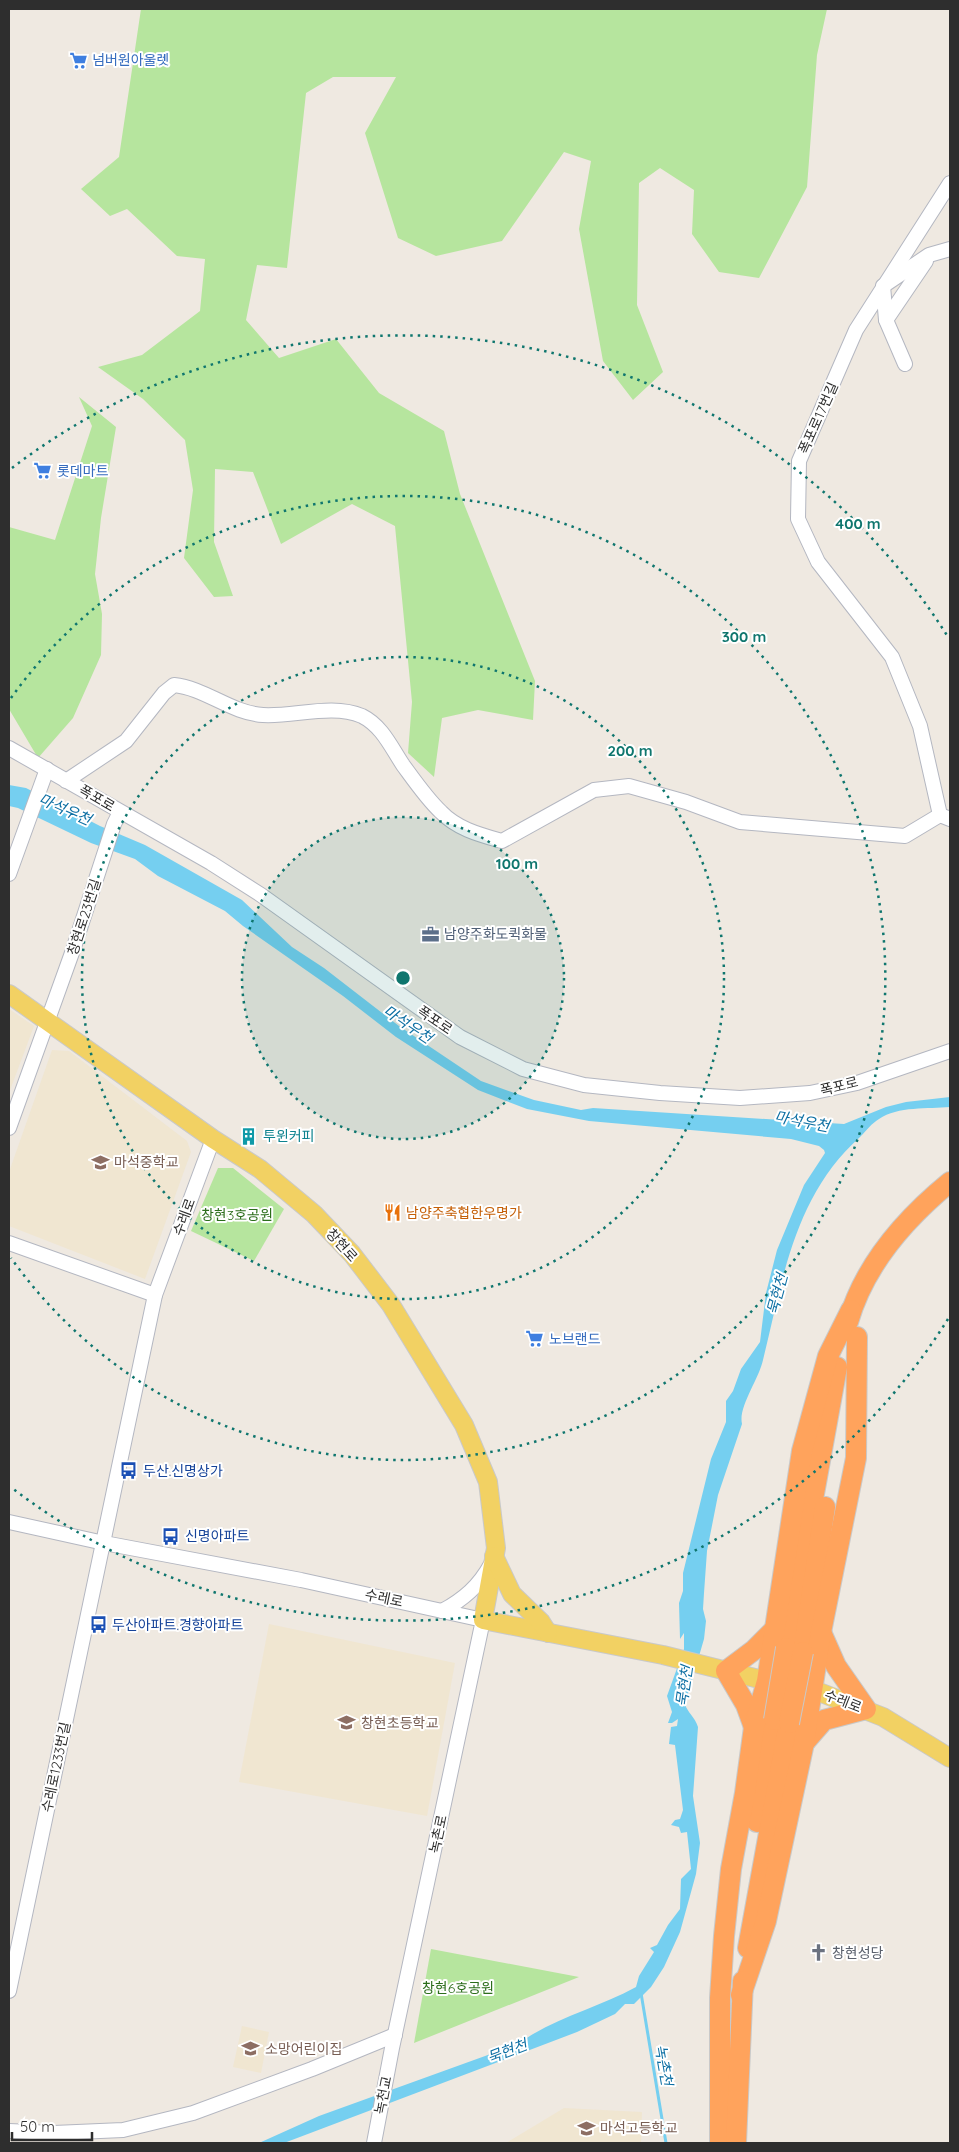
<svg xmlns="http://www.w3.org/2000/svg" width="959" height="2152" font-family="Quicksand,'Noto Sans KR',sans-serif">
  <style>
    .education { fill: #f0e6d1 }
    .green { fill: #b6e59e }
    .water { fill: #75cff0 }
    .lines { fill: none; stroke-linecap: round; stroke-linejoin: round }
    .stream { stroke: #75cff0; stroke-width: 3 }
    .minor-casing { stroke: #b4b7c1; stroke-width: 16 }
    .major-casing { stroke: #c9c9c9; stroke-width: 20 }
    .highway-casing { stroke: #c9c9c9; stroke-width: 22 }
    .minor { stroke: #fff; stroke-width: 14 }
    .major { stroke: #f2d163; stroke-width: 18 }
    .highway { stroke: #ffa35c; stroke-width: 20 }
    .highway-bridge-casing { stroke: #c9c9c9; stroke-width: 22; stroke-linecap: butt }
    .highway-bridge { stroke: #ffa35c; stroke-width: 20 }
    .ring { fill: none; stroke: #0f766e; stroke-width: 2.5; stroke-dasharray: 2.5 5 }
    .labels { text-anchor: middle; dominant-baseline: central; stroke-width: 4; stroke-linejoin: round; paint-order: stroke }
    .shop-label { font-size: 14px; fill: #366cbe; stroke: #fff; text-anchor: start }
    .street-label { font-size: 14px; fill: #2e2e2e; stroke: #fff }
    .service-label { font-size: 14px; fill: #4e5e75; stroke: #fff; text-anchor: start }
    .culture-label { font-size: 14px; fill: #0d838f; stroke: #fff; text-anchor: start }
    .education-label { font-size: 14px; fill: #785e54; stroke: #fff; text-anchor: start }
    .food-label { font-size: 14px; fill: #c56008; stroke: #fff; text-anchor: start }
    .park-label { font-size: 14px; fill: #2c6e1b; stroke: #fff }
    .transit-label { font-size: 14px; fill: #164399; stroke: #fff; text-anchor: start }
    .worship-label { font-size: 14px; fill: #5b616d; stroke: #fff; text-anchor: start }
    .water-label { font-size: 15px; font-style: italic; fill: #0d6fa3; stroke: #fff }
    .centre { fill: #0f766e; stroke: #fff; stroke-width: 2.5 }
    .ring-label { font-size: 15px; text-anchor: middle; font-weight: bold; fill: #0f766e; stroke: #fff; stroke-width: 4; stroke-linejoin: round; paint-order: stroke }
  </style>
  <rect width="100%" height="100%" fill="#efe9e1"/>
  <!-- education -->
  <g class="education">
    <polygon points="9,1009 34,1026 9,1093"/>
    <polygon points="52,1050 69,1051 187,1141 191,1152 145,1279 9,1226 9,1172"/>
    <polygon points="269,1624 455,1663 427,1816 239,1782"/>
    <polygon points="242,2026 269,2032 261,2073 233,2067"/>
    <polygon points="564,2108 642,2112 641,2143 506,2143"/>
  </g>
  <!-- green -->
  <g class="green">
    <polygon points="141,9 827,9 817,55 807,187 759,278 719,272 692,234 694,190 660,168 639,183 637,305 663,372 633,400 603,361 579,229 591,161 564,152 502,241 436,256 398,238 365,133 396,77 333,77 306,93 287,268 257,265 246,320 279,358 336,339 379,393 444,431 460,494 535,681 533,720 478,710 442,718 434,777 408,753 412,702 395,526 352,504 281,544 253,472 215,469 214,542 233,596 214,597 184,558 193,490 185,440 143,399 98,367 142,355 200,311 205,259 177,256 127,209 110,216 81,189 119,157"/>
    <polygon points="79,397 116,427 101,518 95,574 102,614 101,655 73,718 38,758 9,709 9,527 55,540 92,426"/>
    <polygon points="218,1168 233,1168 284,1209 254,1261 191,1231"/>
    <polygon points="431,1949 579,1977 414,2043"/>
  </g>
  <!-- water -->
  <path class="water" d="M9,785L26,788L100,826L145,845L242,900L292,947L324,968L399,1026L481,1081L534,1100L581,1110L593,1108L844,1124L886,1107L906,1102L950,1097V1107C928,1109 898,1106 879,1119C872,1123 866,1131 860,1137C794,1196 783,1279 763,1360C759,1379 738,1407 742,1424L718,1495L707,1551L704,1593L703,1609L706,1621L704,1639L685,1704C687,1712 695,1717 698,1727L693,1796L700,1843L696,1874L680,1932L664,1967L651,1987L634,2004H625L615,2014L577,2032L284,2143H259L319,2116L518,2044C553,2018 598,2008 636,1987L639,1976L654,1952L650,1948L657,1945L668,1925L680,1909L681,1879L691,1869L687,1832L681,1833L679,1827L671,1825L675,1820L680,1819L683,1810L675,1745L669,1744L671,1727L677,1726L678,1719L672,1723H668L672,1712L667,1696L684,1649V1633L680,1639L679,1603L683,1591V1573L711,1459L726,1422V1401L733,1391L741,1369L760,1342L766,1293L777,1250L804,1185L825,1153L824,1150L819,1146L791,1139L589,1121L527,1109L478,1090L396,1037L343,996L243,926L225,911L158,876L135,859L91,843L18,808L9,806Z"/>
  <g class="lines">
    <!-- stream -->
    <polyline class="stream" points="641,1993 666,2143"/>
    <defs>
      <g id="minor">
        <polyline points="950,183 856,330 799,461 798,519 818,562 892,657 920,726 940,815 950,819"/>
        <polyline points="886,320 926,261"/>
        <polyline points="905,364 886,320 883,286 929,255 950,249"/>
        <polyline points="9,748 211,863 261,895 460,1037 523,1069 584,1085 660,1093 740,1098 810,1093 857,1083 950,1051"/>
        <path d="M66,781L126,741L164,693L174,685C205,688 231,713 263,715C294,717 332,703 362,716C382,726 391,747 403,765C414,780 427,799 441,812C457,829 481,835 502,841L594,790L629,786L686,802L740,822L905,836L940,815"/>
        <polyline points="9,874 47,769"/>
        <polyline points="9,1128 73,950 114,824 120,812"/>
        <polyline points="9,1243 155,1295"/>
        <polyline points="9,1522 104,1543 301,1580 483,1620 392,2048 374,2143"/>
        <path d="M442,1611C464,1599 479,1586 491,1564"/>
        <polyline points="9,1991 155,1295 213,1139"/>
        <polyline points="9,2131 54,2133 123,2130 193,2113 312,2069 395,2035"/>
      </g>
      <g id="major">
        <polyline points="9,994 213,1139 260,1169 314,1214 352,1254 391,1305 464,1425 488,1482 496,1548 483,1620 663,1655 767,1681 814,1690 883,1717 950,1758"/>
        <polyline points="494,1556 512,1594 541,1622 548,1633"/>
      </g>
      <g id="highway">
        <path d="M848,1322C864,1266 906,1218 950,1182"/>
        <polyline points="786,1648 837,1367"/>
        <polyline points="803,1652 825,1507"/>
        <polyline points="754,1727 746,1705 726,1671 754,1650 773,1631"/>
        <polyline points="804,1743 824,1720 866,1709 836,1666 821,1632"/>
        <polyline points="757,1822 774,1720"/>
        <polyline points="748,1948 789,1723"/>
        <polyline points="741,1995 766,1921 804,1743 821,1632 856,1458 857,1337"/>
        <polyline points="720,2143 720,1998 724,1936 731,1869 745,1793 754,1727 767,1681 802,1451 828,1356 851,1310"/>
        <polyline points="736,2143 743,1981"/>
      </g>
    </defs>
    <!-- minor casing -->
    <use href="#minor" class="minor-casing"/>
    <!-- major casing -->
    <use href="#major" class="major-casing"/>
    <!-- highway casing -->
    <use href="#highway" class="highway-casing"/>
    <!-- minor -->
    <use href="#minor" class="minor"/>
    <!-- major -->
    <use href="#major" class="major"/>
    <!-- highway -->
    <use href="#highway" class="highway"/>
    <defs>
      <g id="highway-bridge">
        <polyline points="774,1720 786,1648"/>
        <polyline points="789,1723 803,1652"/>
      </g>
    </defs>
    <!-- highway-bridge casing -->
    <use href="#highway-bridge" class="highway-bridge-casing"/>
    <!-- highway-bridge -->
    <use href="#highway-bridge" class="highway-bridge"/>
  </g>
  <!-- distance rings -->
  <circle cx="403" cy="978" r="161" fill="#0f766e" fill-opacity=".12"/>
  <g class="ring">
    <circle cx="403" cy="978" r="161"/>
    <circle cx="403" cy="978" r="321"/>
    <path d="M11 698A482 482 0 1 1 11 1258"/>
    <path d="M948 1319A643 643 0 0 1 12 1488M12 468A643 643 0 0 1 948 637"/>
  </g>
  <!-- icons -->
  <defs>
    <symbol id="supermarket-bare" viewBox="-9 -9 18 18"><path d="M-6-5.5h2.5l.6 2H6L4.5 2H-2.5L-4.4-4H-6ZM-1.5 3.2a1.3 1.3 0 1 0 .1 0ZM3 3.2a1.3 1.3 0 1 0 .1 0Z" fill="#3f7fe0" stroke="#fff" stroke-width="2.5" paint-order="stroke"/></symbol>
    <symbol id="office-bare" viewBox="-9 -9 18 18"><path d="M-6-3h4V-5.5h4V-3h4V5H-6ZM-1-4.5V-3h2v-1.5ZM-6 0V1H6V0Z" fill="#5c6f8a" stroke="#fff" stroke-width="2.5" paint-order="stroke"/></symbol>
    <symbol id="building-bare" viewBox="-9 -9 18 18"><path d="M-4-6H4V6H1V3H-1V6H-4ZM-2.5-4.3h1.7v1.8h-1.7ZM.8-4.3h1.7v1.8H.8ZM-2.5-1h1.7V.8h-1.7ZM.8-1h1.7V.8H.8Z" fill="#0f9aa8" stroke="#fff" stroke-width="2.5" paint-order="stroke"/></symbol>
    <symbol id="school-bare" viewBox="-9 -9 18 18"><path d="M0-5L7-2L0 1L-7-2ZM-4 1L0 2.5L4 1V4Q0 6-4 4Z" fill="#8d6e63" stroke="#fff" stroke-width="2.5" paint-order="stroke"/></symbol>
    <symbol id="restaurant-bare" viewBox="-9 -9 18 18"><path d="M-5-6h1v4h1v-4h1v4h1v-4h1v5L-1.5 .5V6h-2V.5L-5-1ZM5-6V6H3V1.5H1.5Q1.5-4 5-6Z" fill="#e8710a" stroke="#fff" stroke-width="2.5" paint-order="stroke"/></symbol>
    <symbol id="bus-bare" viewBox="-9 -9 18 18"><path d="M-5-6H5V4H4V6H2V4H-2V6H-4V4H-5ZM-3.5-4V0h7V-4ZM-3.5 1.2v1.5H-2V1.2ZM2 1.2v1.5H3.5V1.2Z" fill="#1a4fb4" stroke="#fff" stroke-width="2.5" paint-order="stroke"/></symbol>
    <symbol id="church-bare" viewBox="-9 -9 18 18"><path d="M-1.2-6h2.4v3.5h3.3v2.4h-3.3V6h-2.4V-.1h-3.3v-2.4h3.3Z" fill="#6b7280" stroke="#fff" stroke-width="2.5" paint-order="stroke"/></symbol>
  </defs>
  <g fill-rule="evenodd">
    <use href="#supermarket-bare" x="66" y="48" width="25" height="25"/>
    <use href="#supermarket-bare" x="30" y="458" width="25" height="25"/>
    <use href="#office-bare" x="418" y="922" width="25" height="25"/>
    <use href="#building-bare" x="236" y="1124" width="25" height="25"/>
    <use href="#school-bare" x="88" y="1150" width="25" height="25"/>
    <use href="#restaurant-bare" x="380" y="1200" width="25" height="25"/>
    <use href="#supermarket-bare" x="522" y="1326" width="25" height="25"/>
    <use href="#bus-bare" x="116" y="1458" width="25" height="25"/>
    <use href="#bus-bare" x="158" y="1524" width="25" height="25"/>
    <use href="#bus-bare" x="86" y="1612" width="25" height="25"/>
    <use href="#school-bare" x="334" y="1710" width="25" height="25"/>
    <use href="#church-bare" x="806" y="1940" width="25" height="25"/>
    <use href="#school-bare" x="238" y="2036" width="25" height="25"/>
    <use href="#school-bare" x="574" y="2116" width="25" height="25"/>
  </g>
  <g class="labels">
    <!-- shop labels -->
    <g class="shop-label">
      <text x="92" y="60">넘버원아울렛</text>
      <text x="57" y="471">롯데마트</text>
      <text x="549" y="1339">노브랜드</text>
    </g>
    <!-- street labels -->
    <g class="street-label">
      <text transform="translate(818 418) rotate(-66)">폭포로17번길</text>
      <text transform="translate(97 798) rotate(30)">폭포로</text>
      <text transform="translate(84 917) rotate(-72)">창현로23번길</text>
      <text transform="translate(435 1020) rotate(34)">폭포로</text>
      <text transform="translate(839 1086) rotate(-14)">폭포로</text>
      <text transform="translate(184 1217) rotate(-70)">수레로</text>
      <text transform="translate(342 1245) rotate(48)">창현로</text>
      <text transform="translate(384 1598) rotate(12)">수레로</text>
      <text transform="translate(843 1701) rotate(21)">수레로</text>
      <text transform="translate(56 1767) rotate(-78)">수레로1233번길</text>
      <text transform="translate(438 1834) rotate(-78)">녹촌로</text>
      <text transform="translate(383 2095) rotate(-79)">녹천교</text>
    </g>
    <!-- service labels -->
    <g class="service-label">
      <text x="444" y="934">남양주화도퀵화물</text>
    </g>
    <!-- culture labels -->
    <g class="culture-label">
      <text x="263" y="1136">투윈커피</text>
    </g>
    <!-- education labels -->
    <g class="education-label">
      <text x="114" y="1162">마석중학교</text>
      <text x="361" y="1723">창현초등학교</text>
      <text x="265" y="2049">소망어린이집</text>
      <text x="600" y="2128">마석고등학교</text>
    </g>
    <!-- food labels -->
    <g class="food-label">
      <text x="406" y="1213">남양주축협한우명가</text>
    </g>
    <!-- park labels -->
    <g class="park-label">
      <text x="237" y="1215">창현3호공원</text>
      <text x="458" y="1988">창현6호공원</text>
    </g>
    <!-- transit labels -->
    <g class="transit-label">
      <text x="143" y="1471">두산.신명상가</text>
      <text x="185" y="1536">신명아파트</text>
      <text x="112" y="1625">두산아파트.경향아파트</text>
    </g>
    <!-- worship labels -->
    <g class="worship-label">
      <text x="832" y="1953">창현성당</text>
    </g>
    <!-- water labels -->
    <g class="water-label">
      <text transform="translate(65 809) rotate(24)">마석우천</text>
      <text transform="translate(408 1024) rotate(34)">마석우천</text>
      <text transform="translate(802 1121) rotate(11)">마석우천</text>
      <text transform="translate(777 1294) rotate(-75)">묵현천</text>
      <text transform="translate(684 1686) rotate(-82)">묵현천</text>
      <text transform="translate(507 2051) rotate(-21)">묵현천</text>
      <text transform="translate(664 2065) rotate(80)">녹촌천</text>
    </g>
  </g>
  <circle cx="403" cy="978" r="8" class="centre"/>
  <g class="ring-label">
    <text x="858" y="529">400 m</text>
    <text x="744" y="642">300 m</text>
    <text x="630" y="756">200 m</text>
    <text x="517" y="869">100 m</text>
  </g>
  <!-- border -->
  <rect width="959" height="2152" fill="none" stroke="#2e2e2e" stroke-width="20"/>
  <!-- scale -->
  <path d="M12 2132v8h80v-8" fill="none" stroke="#2e2e2e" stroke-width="2.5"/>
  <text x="20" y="2132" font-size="15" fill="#2e2e2e" stroke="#ffffff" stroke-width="4" paint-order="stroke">50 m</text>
</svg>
